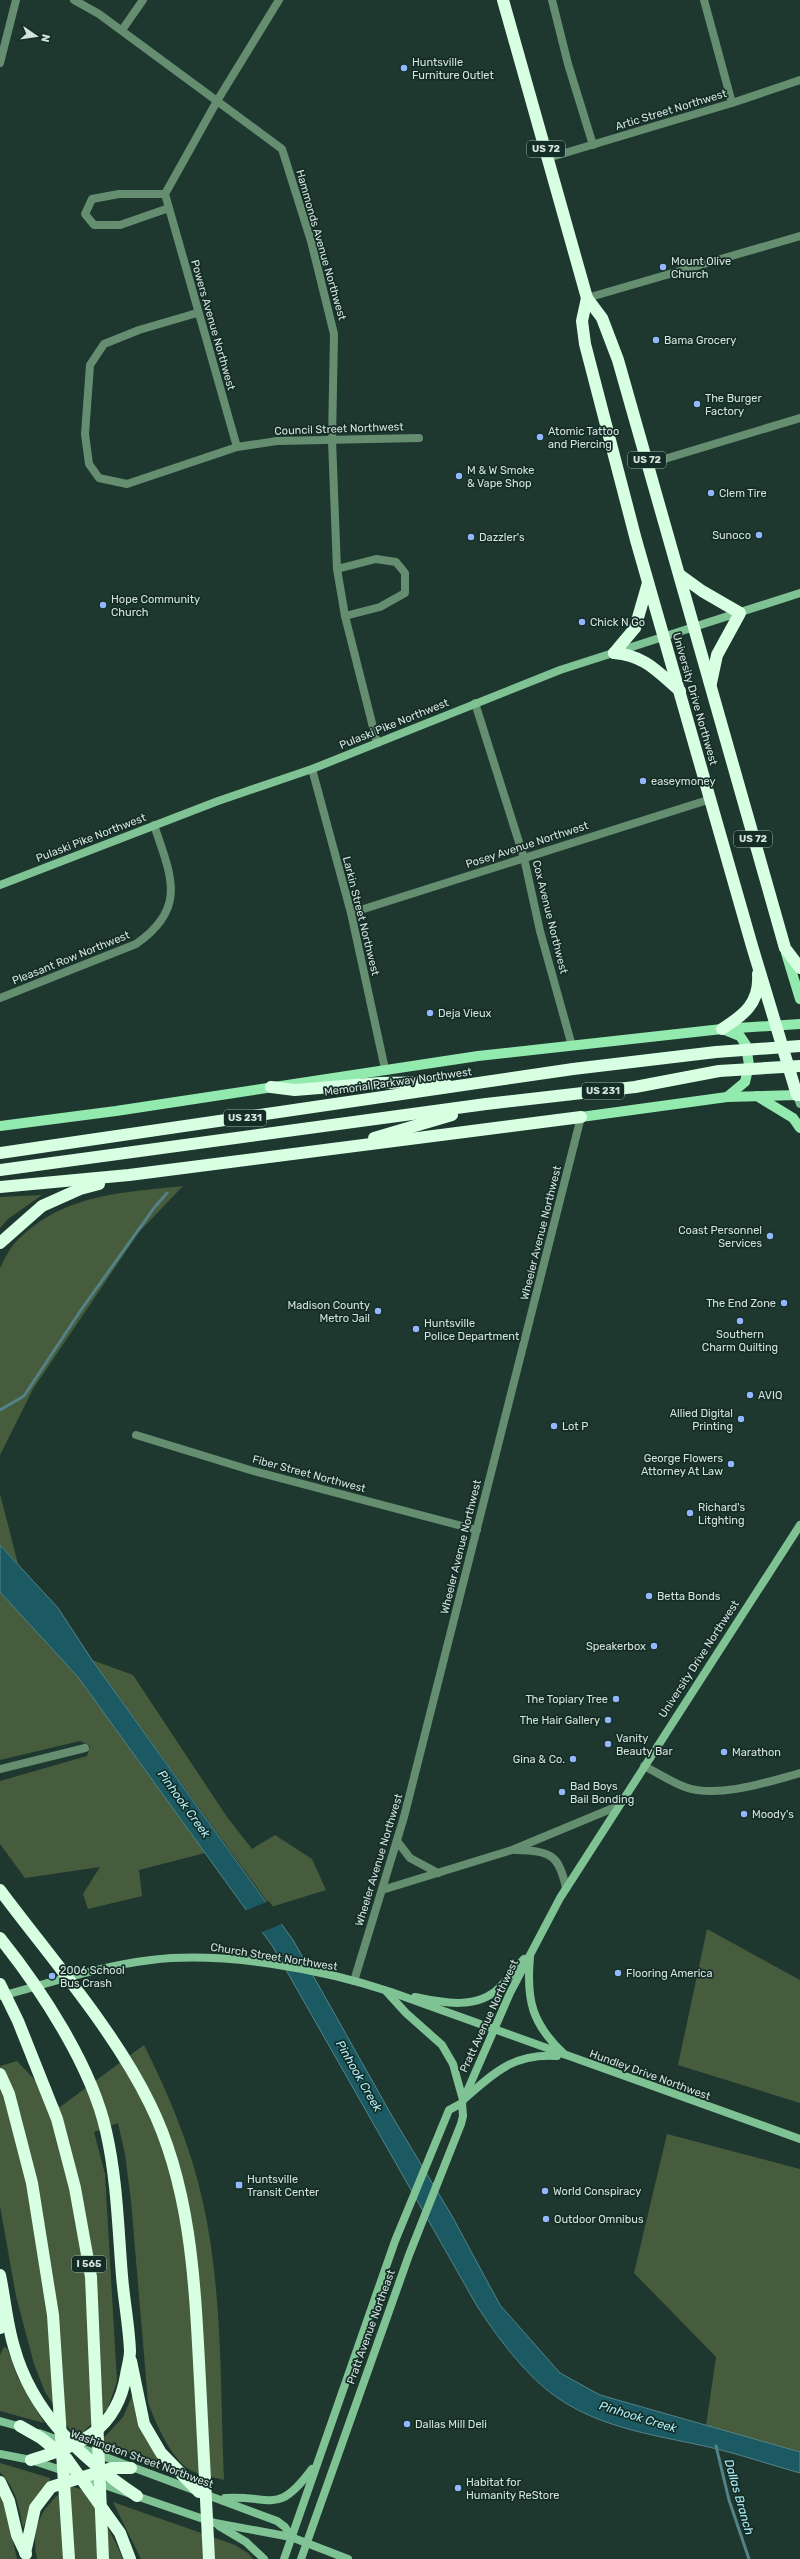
<svg xmlns="http://www.w3.org/2000/svg" width="800" height="2559" font-family="Rubik,sans-serif">
  <style>
    .green { fill: #475c3d }
    .water { fill: #1c5a63; stroke: #538388 }
    .pier { fill: #1e3830 }
    .lines { fill: none; stroke-linecap: round; stroke-linejoin: round }
    .stream { stroke: #538388; stroke-width: 3 }
    .street { stroke: #658e71; stroke-width: 8 }
    .secondary { stroke: #7fc294; stroke-width: 8 }
    .primary { stroke: #93eaaf; stroke-width: 10 }
    .highway { stroke: #d7ffe2; stroke-width: 12 }
    .poi-dot { fill: #92b7fd; stroke: #142d26; stroke-width: 1.5 }
    .labels { text-anchor: middle; dominant-baseline: central; stroke-width: 3.5; stroke-linejoin: round; paint-order: stroke }
    .shield { fill: #142d26; stroke: #9aaca6; stroke-width: 1 }
    .shield-label { font-size: 10px; font-weight: bold; fill: #d3e2dd }
    .poi-label { font-size: 11px; fill: #d3e2dd; stroke: #142d26; text-anchor: start }
    .street-label { font-size: 11px; fill: #d3e2dd; stroke: #142d26 }
    .water-label { font-size: 12px; font-style: italic; fill: #afeff9; stroke: #142d26 }
  </style>
  <rect width="100%" height="100%" fill="#1e3830"/>
  <!-- green -->
  <g class="green">
    <path d="M183,1186L139,1232L33,1389L0,1455V1268C4,1260 8,1251 14,1244C60,1194 120,1193 183,1186Z"/>
    <polygon points="42,1195 8,1219 0,1228 0,1197"/>
    <polygon points="0,1494 18,1564 0,1545"/>
    <polygon points="0,1592 78,1677 205,1853 139,1870 142,1896 88,1909 83,1894 100,1867 25,1878 0,1844 0,1781 87,1756 90,1746 80,1741 0,1760"/>
    <polygon points="92,1660 133,1675 227,1817 252,1849 275,1835 312,1859 326,1890 271,1907"/>
    <polygon points="707,1929 800,1980 800,2103 678,2065"/>
    <path d="M144,2045C168,2093 190,2145 202,2198C223,2289 220,2386 224,2480C214,2477 203,2476 194,2472C173,2464 155,2422 148,2402L131,2201L125,2154L118,2123L94,2132L105,2174L117,2381L108,2408L80,2435L72,2433L45,2392L34,2364L16,2296L0,2206V2066L17,2061L60,2107Z"/>
    <polygon points="667,2134 800,2169 800,2452 706,2426 716,2357 634,2273"/>
    <polygon points="4,2347 7,2348 17,2376 44,2423 0,2411 0,2355"/>
    <polygon points="133,2394 155,2455 163,2465 100,2442 123,2417"/>
    <path d="M0,2463L50,2478V2483L28,2515L23,2528C19,2506 16,2489 0,2472Z"/>
    <path d="M70,2486C73,2487 79,2488 82,2490C94,2499 117,2544 123,2559H37C30,2526 43,2504 70,2486Z"/>
    <polygon points="0,2497 5,2506 17,2559 0,2559"/>
    <polygon points="113,2502 235,2545 248,2553 253,2559 141,2559"/>
  </g>
  <!-- water -->
  <path class="water" d="M0,1545L58,1608L92,1660L293,1940L392,2116L452,2216L500,2305L560,2373L600,2395L800,2452V2473C771,2465 742,2455 713,2448C657,2435 598,2429 551,2393C523,2372 496,2335 477,2306L273,1947L78,1677L0,1592Z"/>
  <!-- pier -->
  <polygon class="pier" points="269,1901 284,1923 260,1933 244,1911"/>
  <g class="lines">
    <!-- stream -->
    <g class="stream">
      <polyline points="0,1410 24,1396 81,1310 154,1208 167,1193"/>
      <polyline points="716,2446 729,2500 749,2559"/>
    </g>
    <!-- street -->
    <g class="street">
      <polyline points="74,0 99,14 282,149 311,241 334,334 332,440 337,569 345,616 377,743"/>
      <polyline points="552,0 568,64 593,145"/>
      <polyline points="704,0 732,103"/>
      <polyline points="122,30 143,0"/>
      <polyline points="0,63 16,0"/>
      <polyline points="548,158 732,103 800,80"/>
      <polyline points="165,194 119,194 92,199 85,214 94,225 120,225 169,208"/>
      <polyline points="587,298 800,236"/>
      <polyline points="197,313 139,330 104,344 90,365 85,434 89,464 99,478 127,484 237,447 277,441 419,438"/>
      <polyline points="237,447 165,194 217,101 279,0"/>
      <polyline points="648,464 800,418"/>
      <polyline points="337,569 376,559 396,562 405,573 405,593 380,607 345,616"/>
      <polyline points="475,703 524,858 540,931 572,1046"/>
      <polyline points="312,769 351,913 385,1069"/>
      <polyline points="351,913 711,799"/>
      <path d="M0,998L136,944C188,908 171,876 154,825"/>
      <polyline points="136,1435 250,1470 477,1530"/>
      <path d="M644,1766C658,1773 671,1782 685,1787C717,1799 768,1782 800,1773"/>
      <polyline points="0,1769 85,1748"/>
      <polyline points="397,1841 410,1858 438,1873"/>
      <path d="M516,1850C550,1851 559,1854 566,1888"/>
      <polyline points="382,1890 512,1850 618,1806"/>
      <polyline points="354,1981 404,1817 581,1117"/>
    </g>
    <!-- secondary -->
    <g class="secondary">
      <polyline points="0,885 218,801 312,769 560,670 800,593"/>
      <polyline points="797,1095 800,1104"/>
      <path d="M530,1957C526,2000 532,2024 564,2054"/>
      <path d="M386,1991L406,2013L442,2045L453,2064L463,2100C494,2073 513,2053 557,2056"/>
      <path d="M1,1996C50,1983 100,1966 151,1960C224,1951 322,1969 391,1992L800,2139"/>
      <path d="M415,1997C443,2003 478,2010 500,1987C509,1978 516,1968 524,1959"/>
      <polyline points="0,2421 25,2428"/>
      <polyline points="39,2433 64,2442"/>
      <polyline points="81,2448 277,2521 285,2527 291,2537"/>
      <polyline points="0,2454 31,2460 67,2472"/>
      <polyline points="81,2477 215,2523 291,2537 348,2559"/>
      <path d="M225,2498C273,2495 277,2516 312,2469"/>
      <polyline points="219,2526 246,2542 264,2559"/>
      <polyline points="284,2559 395,2241 449,2110 462,2103 510,1993 560,1898 800,1525"/>
      <polyline points="301,2559 409,2255 461,2124 463,2116 462,2103"/>
    </g>
    <!-- primary -->
    <g class="primary">
      <polyline points="786,953 800,999"/>
      <polyline points="725,1030 740,1036 746,1045 749,1065 745,1082 727,1097"/>
      <polyline points="757,1096 793,1118 800,1128"/>
      <polyline points="581,1117 727,1097 797,1095"/>
      <polyline points="0,1126 116,1111 478,1056 722,1029 800,1024"/>
    </g>
    <!-- highway -->
    <g class="highway">
      <polyline points="503,0 587,298 602,318 618,360 785,948 800,968"/>
      <polyline points="587,298 582,321 585,344 636,540 752,946 797,1095 800,1095"/>
      <polyline points="680,575 702,591 740,613 717,655 711,683"/>
      <path d="M614,653C644,655 658,672 680,691"/>
      <polyline points="614,653 635,628 648,583"/>
      <path d="M722,1029C744,1015 760,1003 758,974"/>
      <polyline points="271,1087 295,1090 380,1083 445,1082"/>
      <polyline points="374,1138 452,1115"/>
      <polyline points="0,1153 573,1069 716,1052 800,1046"/>
      <polyline points="0,1170 486,1104 635,1087 719,1071 800,1066"/>
      <polyline points="0,1187 129,1175 581,1117"/>
      <polyline points="0,1243 42,1206 80,1189 99,1184"/>
      <path d="M0,1890C50,1957 114,2030 150,2104C192,2189 195,2288 200,2381C203,2440 206,2500 209,2559"/>
      <path d="M0,1938C41,1989 92,2067 106,2131C117,2179 118,2227 122,2276C124,2301 129,2326 130,2351C130,2359 127,2368 126,2375C117,2430 80,2446 31,2460"/>
      <polyline points="0,1984 18,2021 57,2119 75,2188 91,2277 103,2559"/>
      <polyline points="0,2074 9,2094 32,2183 53,2315 69,2559"/>
      <path d="M0,2275C5,2299 7,2324 14,2347C32,2413 82,2459 137,2496"/>
      <polyline points="0,2328 1,2306"/>
      <polyline points="131,2361 144,2424 161,2453 199,2492"/>
      <polyline points="20,2426 41,2438 67,2459 120,2533 130,2559"/>
      <polyline points="0,2482 9,2501 17,2535 26,2554"/>
      <polyline points="25,2553 35,2508 51,2487 112,2468 131,2468"/>
    </g>
  </g>
  <!-- markers -->
  <g class="poi-dot">
    <circle cx="404" cy="68" r="4"/>
    <circle cx="663" cy="267" r="4"/>
    <circle cx="656" cy="340" r="4"/>
    <circle cx="697" cy="404" r="4"/>
    <circle cx="540" cy="437" r="4"/>
    <circle cx="459" cy="476" r="4"/>
    <circle cx="711" cy="493" r="4"/>
    <circle cx="759" cy="535" r="4"/>
    <circle cx="471" cy="537" r="4"/>
    <circle cx="103" cy="605" r="4"/>
    <circle cx="582" cy="622" r="4"/>
    <circle cx="643" cy="781" r="4"/>
    <circle cx="430" cy="1013" r="4"/>
    <circle cx="770" cy="1236" r="4"/>
    <circle cx="784" cy="1303" r="4"/>
    <circle cx="378" cy="1311" r="4"/>
    <circle cx="740" cy="1321" r="4"/>
    <circle cx="416" cy="1329" r="4"/>
    <circle cx="750" cy="1395" r="4"/>
    <circle cx="741" cy="1419" r="4"/>
    <circle cx="554" cy="1426" r="4"/>
    <circle cx="731" cy="1464" r="4"/>
    <circle cx="690" cy="1513" r="4"/>
    <circle cx="649" cy="1596" r="4"/>
    <circle cx="654" cy="1646" r="4"/>
    <circle cx="616" cy="1699" r="4"/>
    <circle cx="608" cy="1720" r="4"/>
    <circle cx="608" cy="1744" r="4"/>
    <circle cx="724" cy="1752" r="4"/>
    <circle cx="573" cy="1759" r="4"/>
    <circle cx="562" cy="1792" r="4"/>
    <circle cx="744" cy="1814" r="4"/>
    <circle cx="618" cy="1973" r="4"/>
    <circle cx="52" cy="1976" r="4"/>
    <rect x="235" y="2181" width="8" height="8" rx="2"/>
    <circle cx="545" cy="2191" r="4"/>
    <circle cx="546" cy="2219" r="4"/>
    <circle cx="407" cy="2424" r="4"/>
    <circle cx="458" cy="2488" r="4"/>
  </g>
  <g class="labels">
    <!-- shield labels -->
    <g class="shield">
      <rect x="527" y="141" width="38" height="16" rx="3"/>
      <rect x="628" y="452" width="38" height="16" rx="3"/>
      <rect x="734" y="831" width="38" height="16" rx="3"/>
      <rect x="582" y="1083" width="42" height="16" rx="3"/>
      <rect x="224" y="1110" width="42" height="16" rx="3"/>
      <rect x="72" y="2256" width="34" height="16" rx="3"/>
    </g>
    <g class="shield-label">
      <text x="546" y="149">US 72</text>
      <text x="647" y="460">US 72</text>
      <text x="753" y="839">US 72</text>
      <text x="603" y="1091">US 231</text>
      <text x="245" y="1118">US 231</text>
      <text x="89" y="2264">I 565</text>
    </g>
    <!-- poi labels -->
    <g class="poi-label">
      <text x="412" y="62">Huntsville<tspan x="412" dy="13">Furniture Outlet</tspan></text>
      <text x="671" y="261">Mount Olive<tspan x="671" dy="13">Church</tspan></text>
      <text x="664" y="340">Bama Grocery</text>
      <text x="705" y="398">The Burger<tspan x="705" dy="13">Factory</tspan></text>
      <text x="548" y="431">Atomic Tattoo<tspan x="548" dy="13">and Piercing</tspan></text>
      <text x="467" y="470">M &amp; W Smoke<tspan x="467" dy="13">&amp; Vape Shop</tspan></text>
      <text x="719" y="493">Clem Tire</text>
      <text x="751" y="535" text-anchor="end">Sunoco</text>
      <text x="479" y="537">Dazzler's</text>
      <text x="111" y="599">Hope Community<tspan x="111" dy="13">Church</tspan></text>
      <text x="590" y="622">Chick N Go</text>
      <text x="651" y="781">easeymoney</text>
      <text x="438" y="1013">Deja Vieux</text>
      <text x="762" y="1230" text-anchor="end">Coast Personnel<tspan x="762" dy="13">Services</tspan></text>
      <text x="776" y="1303" text-anchor="end">The End Zone</text>
      <text x="370" y="1305" text-anchor="end">Madison County<tspan x="370" dy="13">Metro Jail</tspan></text>
      <text x="424" y="1323">Huntsville<tspan x="424" dy="13">Police Department</tspan></text>
      <text x="740" y="1334" text-anchor="middle">Southern<tspan x="740" dy="13">Charm Quilting</tspan></text>
      <text x="758" y="1395">AVIQ</text>
      <text x="733" y="1413" text-anchor="end">Allied Digital<tspan x="733" dy="13">Printing</tspan></text>
      <text x="562" y="1426">Lot P</text>
      <text x="723" y="1458" text-anchor="end">George Flowers<tspan x="723" dy="13">Attorney At Law</tspan></text>
      <text x="698" y="1507">Richard's<tspan x="698" dy="13">Litghting</tspan></text>
      <text x="657" y="1596">Betta Bonds</text>
      <text x="646" y="1646" text-anchor="end">Speakerbox</text>
      <text x="608" y="1699" text-anchor="end">The Topiary Tree</text>
      <text x="600" y="1720" text-anchor="end">The Hair Gallery</text>
      <text x="616" y="1738">Vanity<tspan x="616" dy="13">Beauty Bar</tspan></text>
      <text x="732" y="1752">Marathon</text>
      <text x="565" y="1759" text-anchor="end">Gina &amp; Co.</text>
      <text x="570" y="1786">Bad Boys<tspan x="570" dy="13">Bail Bonding</tspan></text>
      <text x="752" y="1814">Moody's</text>
      <text x="60" y="1970">2006 School<tspan x="60" dy="13">Bus Crash</tspan></text>
      <text x="626" y="1973">Flooring America</text>
      <text x="247" y="2179">Huntsville<tspan x="247" dy="13">Transit Center</tspan></text>
      <text x="553" y="2191">World Conspiracy</text>
      <text x="554" y="2219">Outdoor Omnibus</text>
      <text x="415" y="2424">Dallas Mill Deli</text>
      <text x="466" y="2482">Habitat for<tspan x="466" dy="13">Humanity ReStore</tspan></text>
    </g>
    <!-- street labels -->
    <g class="street-label">
      <text transform="translate(671 110) rotate(-17)">Artic Street Northwest</text>
      <text transform="translate(321 245) rotate(74)">Hammonds Avenue Northwest</text>
      <text transform="translate(213 325) rotate(74)">Powers Avenue Northwest</text>
      <text transform="translate(339 429) rotate(-2)">Council Street Northwest</text>
      <text transform="translate(695 699) rotate(74)">University Drive Northwest</text>
      <text transform="translate(394 724) rotate(-22)">Pulaski Pike Northwest</text>
      <text transform="translate(91 838) rotate(-21)">Pulaski Pike Northwest</text>
      <text transform="translate(527 845) rotate(-18)">Posey Avenue Northwest</text>
      <text transform="translate(361 916) rotate(76)">Larkin Street Northwest</text>
      <text transform="translate(550 917) rotate(76)">Cox Avenue Northwest</text>
      <text transform="translate(71 958) rotate(-22)">Pleasant Row Northwest</text>
      <text transform="translate(398 1082) rotate(-8)">Memorial Parkway Northwest</text>
      <text transform="translate(541 1233) rotate(-76)">Wheeler Avenue Northwest</text>
      <text transform="translate(309 1474) rotate(15)">Fiber Street Northwest</text>
      <text transform="translate(461 1547) rotate(-76)">Wheeler Avenue Northwest</text>
      <text transform="translate(699 1659) rotate(-57)">University Drive Northwest</text>
      <text transform="translate(379 1860) rotate(-73)">Wheeler Avenue Northwest</text>
      <text transform="translate(274 1957) rotate(9)">Church Street Northwest</text>
      <text transform="translate(489 2016) rotate(-65)">Pratt Avenue Northwest</text>
      <text transform="translate(650 2075) rotate(20)">Hundley Drive Northwest</text>
      <text transform="translate(371 2327) rotate(-70)">Pratt Avenue Northeast</text>
      <text transform="translate(142 2459) rotate(20)">Washington Street Northwest</text>
    </g>
    <!-- water labels -->
    <g class="water-label">
      <text transform="translate(184 1804) rotate(54)">Pinhook Creek</text>
      <text transform="translate(359 2076) rotate(60)">Pinhook Creek</text>
      <text transform="translate(638 2417) rotate(17)">Pinhook Creek</text>
      <text transform="translate(739 2497) rotate(74)">Dallas Branch</text>
    </g>
  </g>
  <!-- north arrow -->
  <g transform="translate(36 36) rotate(103)" stroke="#142d26" stroke-width="3" paint-order="stroke">
  <path d="M0-3L7 15L0 10L-7 15Z" fill="#d3e2dd"/>
  <text y="-6" font-size="11" font-weight="bold" text-anchor="middle" fill="#d3e2dd">N</text>
  </g>
</svg>
